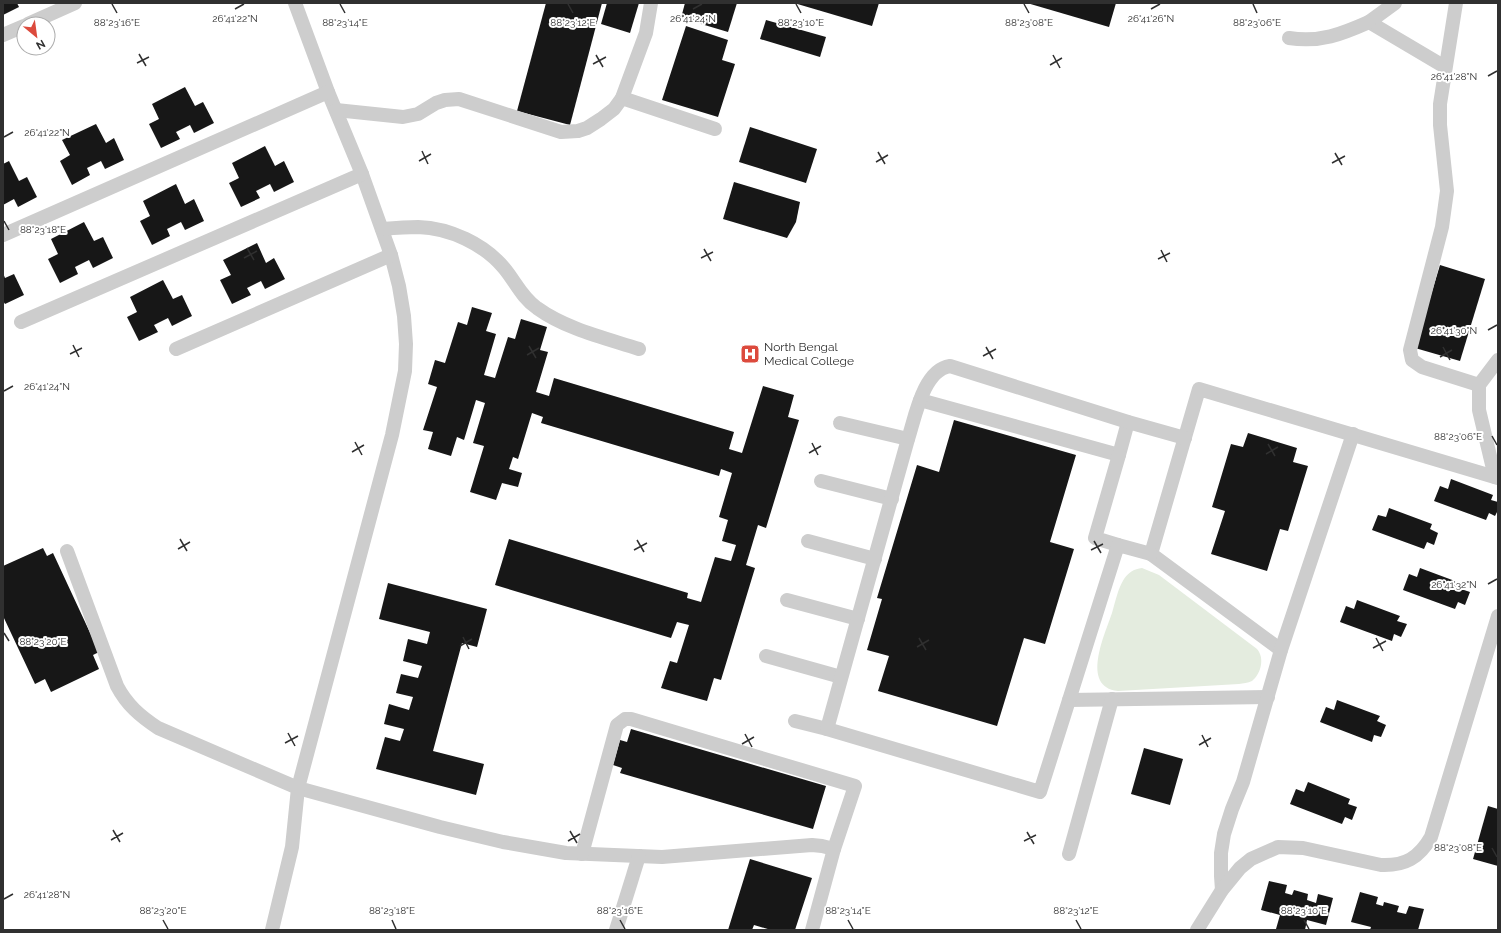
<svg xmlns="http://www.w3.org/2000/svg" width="1501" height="933" font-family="Raleway,sans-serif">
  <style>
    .green { fill: #e4ecdf }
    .building { fill: #171717 }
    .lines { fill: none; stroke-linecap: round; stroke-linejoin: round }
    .service { stroke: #cdcdcd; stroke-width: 14 }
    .ticks { fill: none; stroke: #303030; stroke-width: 1.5 }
    .labels { text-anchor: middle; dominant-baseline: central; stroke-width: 4; stroke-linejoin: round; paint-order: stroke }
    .poi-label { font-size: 12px; fill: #303030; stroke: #fff; text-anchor: start }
    .ticks-label { font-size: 10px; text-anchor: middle; fill: #303030; stroke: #fff; stroke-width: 4; stroke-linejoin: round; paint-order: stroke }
  </style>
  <rect width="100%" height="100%" fill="#fff"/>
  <!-- green -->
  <path class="green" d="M1142,568L1159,575L1257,649C1265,658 1261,674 1252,681C1248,683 1243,683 1239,684L1118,691C1080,687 1105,634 1112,613C1115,603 1118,588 1124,579C1129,572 1134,569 1142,568Z"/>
  <!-- building -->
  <g class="building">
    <polygon points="3,3 17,3 19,7 3,15"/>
    <polygon points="546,3 602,3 570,125 517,111"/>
    <polygon points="607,3 639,3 630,33 601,24"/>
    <polygon points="685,3 737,3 728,32 681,18"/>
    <polygon points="794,3 879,3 872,26"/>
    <polygon points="1027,3 1116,3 1109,27"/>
    <polygon points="766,20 826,37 820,57 760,39"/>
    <polygon points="686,26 728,40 722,60 735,64 718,117 662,100"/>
    <polygon points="185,87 195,106 203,102 214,123 194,133 190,125 176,132 180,139 161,148 149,124 159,119 152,104"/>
    <polygon points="96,124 106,143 114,138 124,160 105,169 101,161 87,168 90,175 72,185 60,161 70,155 62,140"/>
    <polygon points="750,127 817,149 806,183 739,162"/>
    <polygon points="265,146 275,166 284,161 294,182 274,192 270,184 256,191 260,198 241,207 229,183 239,178 232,163"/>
    <polygon points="9,161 19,181 27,177 37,197 18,207 14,199 3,205 3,164"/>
    <polygon points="734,182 800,202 796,222 787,238 723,219"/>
    <polygon points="176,184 185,204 194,199 204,221 185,230 181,222 167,229 170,236 152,245 140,221 150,216 143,201"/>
    <polygon points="84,222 94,241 103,237 113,258 93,268 89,260 75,267 78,274 60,283 48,259 58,254 51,239"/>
    <polygon points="257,243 266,263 274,258 285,279 265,289 261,281 247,288 251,295 232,304 220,280 231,275 223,260"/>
    <polygon points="1440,265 1485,279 1460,361 1415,348"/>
    <polygon points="3,273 5,278 14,274 24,295 5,304 3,301"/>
    <polygon points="163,280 173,299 182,295 192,316 172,326 168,318 154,325 158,332 139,341 127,317 137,312 130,297"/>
    <polygon points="472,307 492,313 486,331 496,334 484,375 495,378 508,337 515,339 521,319 547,327 540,350 548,352 536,392 549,396 554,378 734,432 729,449 742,453 763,386 794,395 788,417 799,420 766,528 758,525 746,565 755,568 721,680 714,678 707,701 661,688 670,661 677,663 689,625 677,622 671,638 495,585 509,539 688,593 687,598 701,602 715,557 731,561 736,545 722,541 728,520 719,517 732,473 721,469 719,476 541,423 543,417 532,413 518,459 513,457 509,469 522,473 518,487 502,483 496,500 470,492 484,446 473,443 485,403 476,400 464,440 457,437 451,456 428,449 433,432 423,430 437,387 428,384 435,360 445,363 458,322 467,325"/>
    <polygon points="954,420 1076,455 1050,542 1074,549 1045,644 1024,638 997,726 878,691 889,656 867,650 882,599 877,598 917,465 939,472"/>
    <polygon points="1248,433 1297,448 1293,462 1308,466 1288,531 1280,529 1267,571 1211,554 1225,511 1212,507 1231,444 1243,447"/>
    <polygon points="1451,479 1493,495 1491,500 1498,502 1498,510 1495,516 1489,513 1486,520 1434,501 1440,486 1448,489"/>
    <polygon points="1389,508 1432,524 1430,529 1438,533 1434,545 1427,542 1424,549 1372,530 1378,515 1386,517"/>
    <polygon points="43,548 47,556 53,553 99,652 93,655 99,669 51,692 45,679 35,684 3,616 3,566"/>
    <polygon points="1420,568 1463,584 1461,589 1470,592 1465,605 1458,602 1455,609 1403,590 1409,574 1417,577"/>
    <polygon points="388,583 487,609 477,647 462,643 433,751 484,764 476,795 376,769 385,737 400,741 404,729 384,724 389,704 409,710 413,697 396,693 401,674 418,678 422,666 403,661 408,639 427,644 430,632 379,619"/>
    <polygon points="1357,600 1400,616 1397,621 1407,624 1401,637 1394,634 1392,641 1340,622 1346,606 1354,609"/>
    <polygon points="1337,700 1380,716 1377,721 1386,725 1381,737 1374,735 1372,742 1320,722 1326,707 1334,710"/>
    <polygon points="631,729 826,786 813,829 620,773 622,768 613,765 620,740 627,742"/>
    <polygon points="1144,748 1183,759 1170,805 1131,794"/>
    <polygon points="1308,782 1350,799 1348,804 1357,807 1352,820 1345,817 1342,824 1290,804 1296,789 1304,792"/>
    <polygon points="1488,806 1498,809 1498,866 1473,859"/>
    <polygon points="750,859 812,878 795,930 771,930 754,925 752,930 728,930"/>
    <polygon points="1269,881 1287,885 1285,893 1292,895 1294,890 1308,894 1307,900 1316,903 1318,894 1333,898 1326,925 1307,920 1305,930 1276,929 1280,915 1261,910"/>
    <polygon points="1360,892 1378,897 1376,904 1383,906 1384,902 1399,906 1397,912 1406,914 1409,906 1424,909 1418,930 1370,930 1371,927 1351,922"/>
  </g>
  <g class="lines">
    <!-- service -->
    <g class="service">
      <polyline points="295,3 328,92 362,174 391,255 399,286 404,316 406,344 405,371 392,435 298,788 440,827 503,842 566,853 662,857 812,845 822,846 834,849"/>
      <polyline points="1395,3 1369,22 1445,67"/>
      <polyline points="1456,3 1440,104 1440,125 1447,191 1442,227 1410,350 1412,360 1422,367 1479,385"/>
      <polyline points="28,24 75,3"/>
      <polyline points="3,35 24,26"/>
      <path d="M1289,38C1320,43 1342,34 1369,22"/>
      <polyline points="622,98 715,129"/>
      <polyline points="336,110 403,117 418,114 436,103 445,100 459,99 561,132 578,131 587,128 601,119 614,109 622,98 646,33 651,3"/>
      <path d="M382,229C394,228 406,227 418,227C450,228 484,244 504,268C515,281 522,298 537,308C566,329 605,338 639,349"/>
      <polyline points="3,235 328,92"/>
      <polyline points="21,322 362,174"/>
      <polyline points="176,349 391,255"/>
      <polyline points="920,400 1119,455 1128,422"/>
      <polyline points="840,423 908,439"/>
      <polyline points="1495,477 1479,410 1479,385 1498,360"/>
      <polyline points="821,481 892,499"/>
      <polyline points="808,541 875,559"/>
      <polyline points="1118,545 1095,538 1119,455"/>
      <path d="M67,551L117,686C127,705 140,716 158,728L298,788L292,847L272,930"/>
      <polyline points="787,600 858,619"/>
      <polyline points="1281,650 1151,554 1199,389 1498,478"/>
      <polyline points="766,656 841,677"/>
      <polyline points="1069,700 1268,697"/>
      <polyline points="795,721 827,729 1040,792 1118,545 1151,554"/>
      <path d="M827,729L908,439C915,418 923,370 950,366L1128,422L1185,438"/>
      <polyline points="582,854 617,725 625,719 631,719 855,786 834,849 812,930"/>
      <polyline points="1069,854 1112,699"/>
      <polyline points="1222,890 1221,876 1221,853 1224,834 1232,809 1243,782 1281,650 1353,434"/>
      <polyline points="616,930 639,856"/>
      <path d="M1197,930L1222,890L1240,868L1251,859L1278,847L1303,848L1381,865C1405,866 1419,858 1431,837L1498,616"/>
    </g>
  </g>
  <!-- ticks -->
  <path class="ticks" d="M112,4L117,13M340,4L345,13M568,4L573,13M796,4L801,13M1024,4L1029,13M1253,4L1257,13M235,9L244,4M693,9L702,4M1151,9L1160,4M139,54L146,66M596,55L603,67M1053,55L1060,68M137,63L149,57M593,64L606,57M1050,65L1062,58M1488,76L1497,71M4,137L13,132M422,151L428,164M878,152L885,164M1335,153L1342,165M419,161L431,154M876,162L888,155M1332,163L1345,156M4,221L9,230M247,248L254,260M704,249L711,261M1161,250L1167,262M244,258L257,251M701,258L713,252M1158,259L1170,253M1488,330L1497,325M73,345L79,357M529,346L536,358M986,347L993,359M1443,347L1450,360M70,354L82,348M527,355L539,348M983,356L996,349M1440,357L1452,350M4,391L13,386M1492,436L1497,445M355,442L362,455M812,443L818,455M1268,444L1275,456M352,452L364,445M809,453L821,446M1266,454L1278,447M180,539L187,551M637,540L644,552M1094,541L1101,553M178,549L190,542M634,550L647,543M1091,550L1103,544M1488,584L1497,579M4,633L9,641M463,637L469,649M919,638L926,650M1376,638L1383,651M460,646L472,639M917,647L929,640M1373,648L1386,641M288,733L295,746M745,734L752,747M1202,735L1208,747M285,743L298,736M742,744L754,737M1199,745L1211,738M113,830L120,842M570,831L577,843M1027,832L1034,844M111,840L123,833M568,841L580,834M1024,841L1036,835M1492,848L1497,857M4,899L13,894M163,920L168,929M392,920L396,929M620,920L625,929M848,920L853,929M1076,920L1081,929M1304,920L1309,929"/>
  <!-- icons -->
  <defs>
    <symbol id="hospital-square" viewBox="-11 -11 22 22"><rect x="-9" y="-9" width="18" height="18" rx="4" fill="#dc4a3d" stroke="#fff"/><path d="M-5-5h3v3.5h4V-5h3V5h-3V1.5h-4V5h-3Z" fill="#fff"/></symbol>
  </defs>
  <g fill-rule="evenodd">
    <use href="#hospital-square" x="739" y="343" width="22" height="22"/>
  </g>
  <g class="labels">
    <!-- poi labels -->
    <g class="poi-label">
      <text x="764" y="347">North Bengal<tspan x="764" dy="14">Medical College</tspan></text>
    </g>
  </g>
  <g class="ticks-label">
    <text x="235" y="22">26°41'22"N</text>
    <text x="693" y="22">26°41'24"N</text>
    <text x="1151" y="22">26°41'26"N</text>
    <text x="117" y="26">88°23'16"E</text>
    <text x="345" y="26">88°23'14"E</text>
    <text x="573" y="26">88°23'12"E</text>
    <text x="801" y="26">88°23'10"E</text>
    <text x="1029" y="26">88°23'08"E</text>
    <text x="1257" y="26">88°23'06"E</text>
    <text x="1454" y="80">26°41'28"N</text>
    <text x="47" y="136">26°41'22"N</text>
    <text x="43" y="233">88°23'18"E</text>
    <text x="1454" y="334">26°41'30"N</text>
    <text x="47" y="390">26°41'24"N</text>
    <text x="1458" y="440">88°23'06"E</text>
    <text x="1454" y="588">26°41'32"N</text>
    <text x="43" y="645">88°23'20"E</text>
    <text x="1458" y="851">88°23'08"E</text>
    <text x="47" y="898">26°41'28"N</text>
    <text x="163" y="914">88°23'20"E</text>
    <text x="392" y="914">88°23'18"E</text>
    <text x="620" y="914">88°23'16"E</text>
    <text x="848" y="914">88°23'14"E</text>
    <text x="1076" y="914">88°23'12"E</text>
    <text x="1304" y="914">88°23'10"E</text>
  </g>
  <!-- border -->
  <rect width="1501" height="933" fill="none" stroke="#303030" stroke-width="8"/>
  <!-- north arrow -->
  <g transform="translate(36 36) rotate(151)"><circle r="19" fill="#ffffff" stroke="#acacac"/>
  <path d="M0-3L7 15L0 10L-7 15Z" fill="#dc4a3d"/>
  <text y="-6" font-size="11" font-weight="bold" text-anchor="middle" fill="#303030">N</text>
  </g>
</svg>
